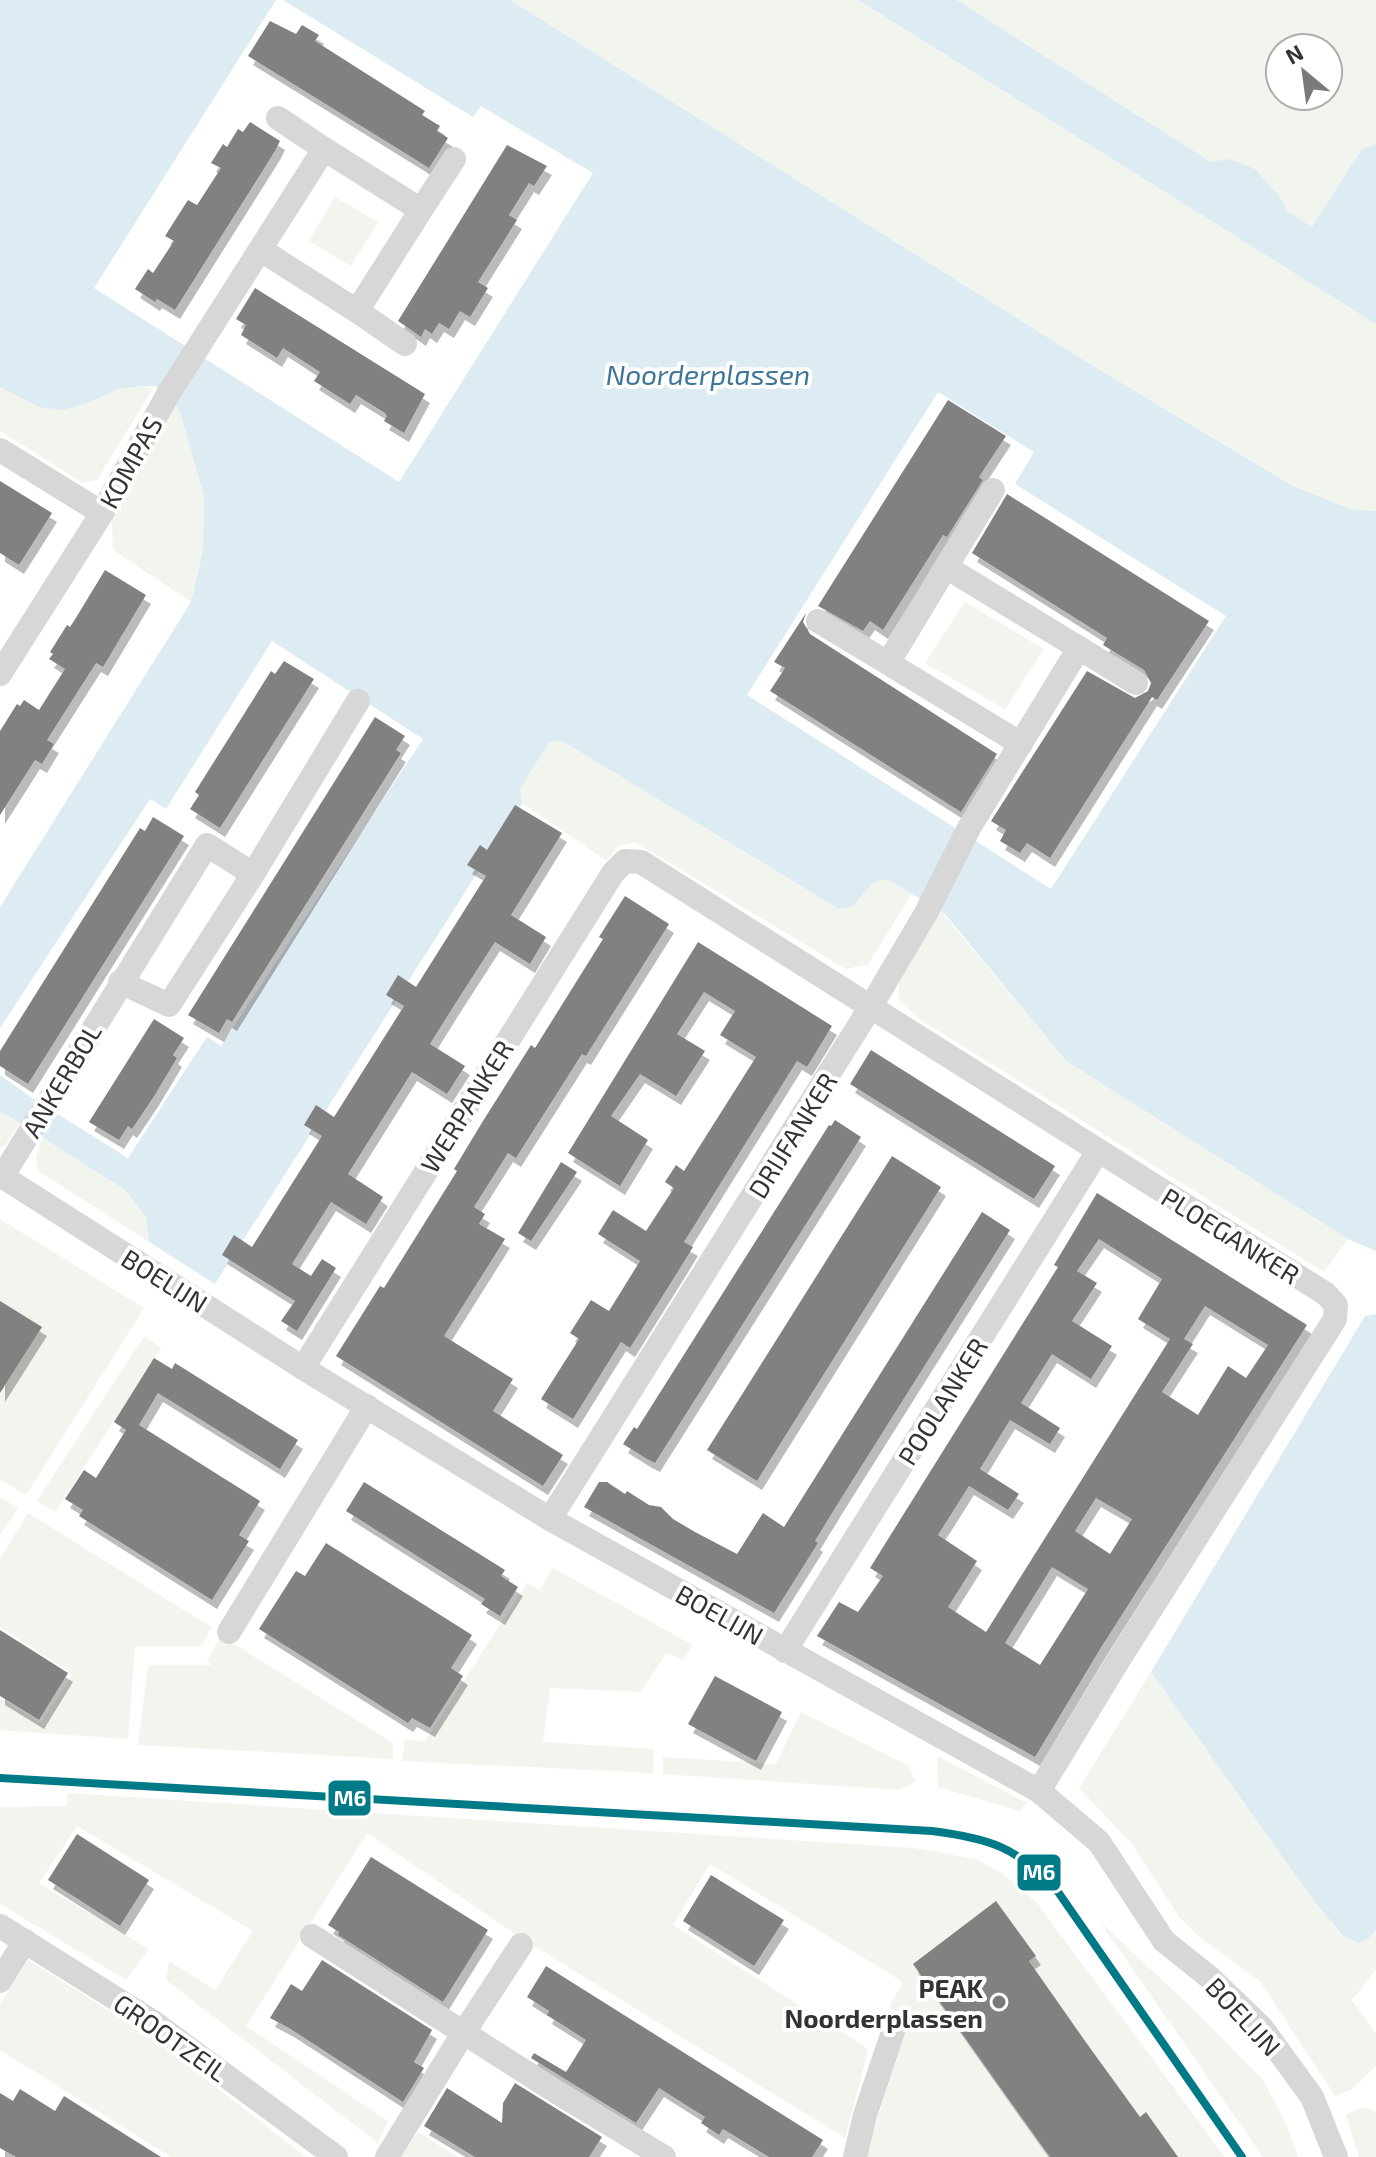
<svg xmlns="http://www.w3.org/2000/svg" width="1376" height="2157" font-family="'Exo 2',sans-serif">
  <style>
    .green { fill: #f1f5ed; fill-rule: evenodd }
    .water { fill: #ddebf3; fill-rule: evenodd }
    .building { fill: #818181; fill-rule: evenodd; filter: url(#shadow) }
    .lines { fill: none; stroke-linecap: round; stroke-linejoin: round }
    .minor { stroke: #d7d7d7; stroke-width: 24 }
    .bus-1-casing { stroke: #fff; stroke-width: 14 }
    .bus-1 { stroke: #007a86; stroke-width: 8 }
    .poi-dot { fill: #7a7a7a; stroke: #fff; stroke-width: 3 }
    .labels { text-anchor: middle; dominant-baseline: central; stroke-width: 8; stroke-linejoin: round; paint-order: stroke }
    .street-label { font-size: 26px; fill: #333; stroke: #fff }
    .poi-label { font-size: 26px; font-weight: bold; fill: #333; stroke: #fff; text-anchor: end }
    .water-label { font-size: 28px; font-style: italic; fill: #3f7597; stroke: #fff }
    .line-badge { stroke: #fff; stroke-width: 3 }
    .badge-label { font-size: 22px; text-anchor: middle; font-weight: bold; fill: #fff }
  </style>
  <defs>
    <filter id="shadow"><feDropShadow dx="5" dy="9" stdDeviation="0" flood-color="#0004"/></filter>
  </defs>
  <rect width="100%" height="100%" fill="#fff"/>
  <!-- green -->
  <g class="green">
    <polygon points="510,0 858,0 1376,324 1376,511 1350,509 1293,486 1090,364"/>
    <path d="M957,0H1376V144L1357,156L1312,227L1288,212L1280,197L1255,169L1229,160L1211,162ZM1280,48H1328V96H1280Z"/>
    <polygon points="335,197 378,222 351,266 309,241"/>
    <polygon points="0,387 39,407 88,403 116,390 133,387 153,388 97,480 83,483 0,431"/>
    <polygon points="174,405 180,412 204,496 203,550 191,602 113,550 112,519"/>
    <polygon points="965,602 1044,649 1005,709 925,663"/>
    <polygon points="550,741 562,741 839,909 852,907 873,883 887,879 912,894 868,964 846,969 635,842 618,846 607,861 522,803 519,788"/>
    <polygon points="941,911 1066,1061 1348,1239 1324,1272 918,1018 899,1000 899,982"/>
    <polygon points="0,1111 19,1124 6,1144 0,1148"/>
    <polygon points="42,1138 125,1190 146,1217 149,1242 37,1170 36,1158"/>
    <polygon points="0,1219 144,1308 26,1495 0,1479"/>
    <polygon points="144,1336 161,1348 55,1512 37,1501"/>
    <polygon points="0,1497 18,1508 0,1535"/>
    <polygon points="28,1513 211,1627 202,1646 135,1646 128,1739 0,1730 0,1698 41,1723 73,1674 0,1627 0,1559"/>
    <polygon points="553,1568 693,1645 683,1660 666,1653 641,1692 550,1688 543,1742 654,1749 653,1773 402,1761 405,1740 425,1741 527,1583 540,1590"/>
    <polygon points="221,1636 393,1743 393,1759 138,1745 148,1665 212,1665 207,1661"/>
    <polygon points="1151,1672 1314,1901 1341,1935 1358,1943 1368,1939 1376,1930 1376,1969 1352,2000 1376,2034 1376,2066 1351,2090 1335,2096 1260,1981 1199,1937 1179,1917 1132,1844 1079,1788"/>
    <polygon points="801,1712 909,1766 915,1781 900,1790 663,1774 663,1757 776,1764"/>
    <polygon points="937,1756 1027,1803 1020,1811 938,1787"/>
    <polygon points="67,1793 914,1848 976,1859 1003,1874 1037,1903 1225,2157 867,2157 865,2155 910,2020 889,2007 903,1982 710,1864 673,1925 864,2046 868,2052 845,2138 518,1936 367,1833 246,2026 388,2121 378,2143 166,1980 169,1961 215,1990 253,1931 77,1826 39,1883 149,1949 126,1980 0,1904 0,1807 67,1806"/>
    <polygon points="1100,1922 1190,2006 1263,2080 1287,2126 1298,2157 1263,2157"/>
    <polygon points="28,1960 147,2034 306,2157 171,2157 0,2050 0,2004"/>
    <polygon points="1359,2108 1369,2108 1376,2112 1376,2157 1359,2157 1346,2115"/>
    <polygon points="418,2132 458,2157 401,2157"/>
  </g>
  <!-- water -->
  <g class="water">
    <path d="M0,0H276L94,288L399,482L593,173L481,106L473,117L283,0H510L1090,364L1293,486L1350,509L1376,511V1251L1348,1239L1066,1061L945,914L887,879L873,883L852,907L839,909L562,741H550L520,788L522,803L215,1284L149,1242L146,1217L125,1190L0,1111V1075L35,1100L128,1158L207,1037L221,1046L423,739L272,641L166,809L150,799L0,1028V907L191,602L203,550L204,496L180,412L174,405L176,400L155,386L133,387L116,390L88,403L64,410L39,407L0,387ZM938,392L1034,452L1015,484L1226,616L1051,889L747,695Z"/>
    <polygon points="858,0 957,0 1211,162 1229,159 1255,169 1280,197 1288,212 1312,227 1357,156 1363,149 1376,144 1376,324"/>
    <polygon points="1376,1314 1376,1930 1368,1939 1358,1943 1342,1935 1314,1901 1151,1672 1365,1316"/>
  </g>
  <!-- building -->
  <g class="building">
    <polygon points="270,21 296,34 302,25 319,35 315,41 425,111 422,115 440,126 437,131 448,138 429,168 248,56"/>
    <polygon points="250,122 280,141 275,151 175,310 157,299 155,302 135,289 148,269 153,273 174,241 165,236 188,200 197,205 221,168 211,163 223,144 227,147 238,129 243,132"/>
    <polygon points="507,145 547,166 534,186 529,183 509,215 517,220 478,282 488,288 470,317 460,311 449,329 439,323 432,334 425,329 421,337 398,321"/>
    <polygon points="255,288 425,394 404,433 384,421 387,416 385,413 356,395 350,404 314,381 320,372 283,348 277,358 241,335 246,325 236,319"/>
    <polygon points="948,400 1006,436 979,477 983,480 947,537 943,535 883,630 870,621 863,631 818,606"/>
    <polygon points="0,481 52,513 19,565 0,553"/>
    <polygon points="1007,494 1209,621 1157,700 1152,697 1050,858 1027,843 1020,853 1000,841 1006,830 991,821 1087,671 1135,698 1148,691 1151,683 1144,670 1103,645 1107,638 972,553"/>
    <polygon points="105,570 146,595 103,667 96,663 47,740 54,744 42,764 35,760 0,815 0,731 17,704 20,706 24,700 39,710 65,669 49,659 53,654 50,652 67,625 70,627 74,621"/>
    <polygon points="806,613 803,622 810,634 997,754 961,812 770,691 785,668 774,662"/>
    <polygon points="284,661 314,679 220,828 190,809 199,795 195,792 271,671 275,674"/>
    <polygon points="375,717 405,736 396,750 401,753 232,1022 227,1019 219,1033 212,1029 188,1015"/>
    <polygon points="515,805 562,833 511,915 546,937 530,964 495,942 455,1004 430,1044 465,1066 447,1094 412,1072 348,1174 383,1197 366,1224 331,1202 292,1264 311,1276 322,1259 336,1268 297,1331 281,1321 295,1301 222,1255 234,1235 252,1247 322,1136 304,1125 316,1105 334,1117 404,1006 386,995 398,975 416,987 486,876 467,865 480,845 487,850"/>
    <polygon points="153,817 184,836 28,1084 0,1066 0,1051 140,828 145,831"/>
    <polygon points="625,896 669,924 586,1056 582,1054 516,1158 508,1153 474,1207 485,1214 479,1224 505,1239 444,1336 513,1379 493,1411 563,1455 543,1486 336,1356 380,1286 384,1288 394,1272 457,1171 454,1169 483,1121 531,1045 535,1048 603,939 599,937"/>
    <polygon points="698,942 832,1026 807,1067 797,1061 684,1242 693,1247 682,1265 630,1348 621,1342 573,1419 541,1399 579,1339 570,1333 591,1300 609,1311 640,1261 598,1234 613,1210 646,1231 674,1188 665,1182 676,1165 684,1171 756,1057 720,1035 735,1011 704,992 677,1034 705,1051 676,1096 640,1074 611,1116 648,1140 620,1186 568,1153"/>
    <polygon points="154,1019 184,1038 173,1055 177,1058 153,1098 132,1129 128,1126 119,1140 89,1122"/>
    <polygon points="871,1050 1055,1166 1034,1199 850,1084"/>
    <polygon points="835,1120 861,1137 655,1463 647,1459 623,1444 634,1427 637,1429 829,1125 831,1126"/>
    <polygon points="892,1156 941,1187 757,1481 707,1450"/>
    <polygon points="561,1162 577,1172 531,1241 518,1233"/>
    <path d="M1097,1193L1307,1325L1102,1646L1035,1757L817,1636L839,1602L858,1612L883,1576L870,1568L1058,1267L1054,1265ZM1099,1239L1162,1279L1138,1319L1170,1339L986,1632L948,1607L977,1561L938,1535L969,1486L1008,1510L1019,1494L980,1469L1010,1420L1050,1444L1060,1428L1021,1403L1052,1354L1091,1379L1112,1346L1072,1321L1097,1283L1077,1271ZM1205,1306L1268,1345L1246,1378L1228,1366L1198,1415L1162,1392L1193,1344L1184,1339ZM1096,1498L1132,1519L1110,1554L1075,1531ZM1052,1567L1088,1589L1040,1665L1005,1643Z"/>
    <polygon points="982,1212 1010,1230 837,1505 815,1541 818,1543 774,1613 584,1507 599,1482 607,1482 625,1494 627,1491 649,1505 661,1507 673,1519 695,1532 737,1554 763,1513 784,1527"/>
    <polygon points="0,1301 42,1327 0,1393"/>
    <polygon points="154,1358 172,1369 175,1363 298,1440 280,1469 158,1393 139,1425 260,1501 239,1535 249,1541 212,1600 79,1516 83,1510 65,1499 84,1470 96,1478 126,1430 114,1422"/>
    <polygon points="364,1482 505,1570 501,1576 518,1587 500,1616 481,1604 485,1599 346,1511"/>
    <polygon points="326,1543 472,1635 451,1668 463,1676 430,1728 412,1718 408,1723 259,1629 296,1571 305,1576"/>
    <polygon points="0,1630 68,1673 39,1720 0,1696"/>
    <polygon points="715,1676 782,1712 756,1761 688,1724"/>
    <polygon points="77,1834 149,1880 120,1926 48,1880"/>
    <polygon points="371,1857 488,1930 443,2002 338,1935 339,1932 328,1925"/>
    <polygon points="711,1875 784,1920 754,1966 683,1921"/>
    <polygon points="996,1901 1036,1956 1029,1961 1085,2041 1140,2117 1146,2112 1178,2157 1050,2157 1007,2097 913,1964"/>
    <polygon points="322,1960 432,2030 414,2062 424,2068 403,2102 289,2028 270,2018 291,1984 302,1991"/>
    <polygon points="546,1966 823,2140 812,2157 769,2157 723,2129 719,2135 701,2123 705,2117 659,2088 636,2123 531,2058 534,2053 566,2072 586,2040 547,2015 549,2011 527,1997"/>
    <polygon points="515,2083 602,2137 589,2157 475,2157 424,2126 447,2088 502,2123 503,2103"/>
    <polygon points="20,2089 55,2111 64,2096 161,2157 16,2157 0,2148 0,2093 13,2101"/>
  </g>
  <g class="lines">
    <!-- minor -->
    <g class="minor">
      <polyline points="278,118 324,149"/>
      <polyline points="421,210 454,159"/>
      <polyline points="357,311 405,344"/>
      <polyline points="0,450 102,513"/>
      <polyline points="946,567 993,490"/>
      <polyline points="818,621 888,663"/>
      <polyline points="1079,648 1136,683"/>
      <polyline points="0,674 102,513 167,396 324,149 421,210 357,311 261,250"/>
      <polyline points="120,982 169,1005 253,874 358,701"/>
      <polyline points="0,1175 303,1368 550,1519 1039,1791 1099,1842 1164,1941 1209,1977 1262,2028 1312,2097 1336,2157"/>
      <polyline points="2,1177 207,845 253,874"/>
      <polyline points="303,1368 613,873 625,861 641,862 1326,1294 1336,1305 1335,1319 1118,1661 1039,1791"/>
      <polyline points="550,1519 870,1008 926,913 969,828 1079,648 946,567 888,663 1021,744"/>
      <polyline points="229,1632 367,1406"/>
      <polyline points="785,1651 1098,1151"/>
      <polyline points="0,1926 153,2022 336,2157"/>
      <polyline points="312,1936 555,2091 664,2157"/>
      <polyline points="0,1981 25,1941"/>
      <polyline points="387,2157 464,2032 521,1945"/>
      <polyline points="855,2157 865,2115 895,2026"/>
    </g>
    <defs>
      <path id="bus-1" d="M0,1778L932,1831C988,1838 1017,1847 1056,1889L1242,2157"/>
    </defs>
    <!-- bus-1 casing -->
    <use href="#bus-1" class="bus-1-casing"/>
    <!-- bus-1 -->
    <use href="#bus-1" class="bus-1"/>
  </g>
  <!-- markers -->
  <circle class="poi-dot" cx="999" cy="2002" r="8"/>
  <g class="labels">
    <!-- street labels -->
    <g class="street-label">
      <text transform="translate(130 462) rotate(-61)">KOMPAS</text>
      <text transform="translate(61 1080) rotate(-59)">ANKERBOL</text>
      <text transform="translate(466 1106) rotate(-58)">WERPANKER</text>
      <text transform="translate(792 1135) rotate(-58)">DRIJFANKER</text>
      <text transform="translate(1231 1235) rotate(32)">PLOEGANKER</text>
      <text transform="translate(165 1280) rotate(32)">BOELIJN</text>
      <text transform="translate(942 1401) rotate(-58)">POOLANKER</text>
      <text transform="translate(720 1614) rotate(29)">BOELIJN</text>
      <text transform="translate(1244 2016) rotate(47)">BOELIJN</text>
      <text transform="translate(171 2037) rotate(35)">GROOTZEIL</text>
    </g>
    <!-- poi labels -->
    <g class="poi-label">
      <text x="983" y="1987">PEAK<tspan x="983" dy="30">Noorderplassen</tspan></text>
    </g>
    <!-- water labels -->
    <g class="water-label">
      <text x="708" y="374">Noorderplassen</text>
    </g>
  </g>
  <g class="line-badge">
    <rect x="327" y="1779" width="45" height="38" rx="8" fill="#007a86"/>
    <rect x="1016" y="1853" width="46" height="39" rx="8" fill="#007a86"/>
  </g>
  <g class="badge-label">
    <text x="350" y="1806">M6</text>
    <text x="1039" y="1880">M6</text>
  </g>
  <!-- north arrow -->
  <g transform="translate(1304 72) rotate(331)"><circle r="38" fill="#ffffff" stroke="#adadad" stroke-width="2"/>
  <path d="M0-6L14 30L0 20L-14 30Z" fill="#7a7a7a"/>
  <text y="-12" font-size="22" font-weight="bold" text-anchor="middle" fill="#333333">N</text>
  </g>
</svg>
